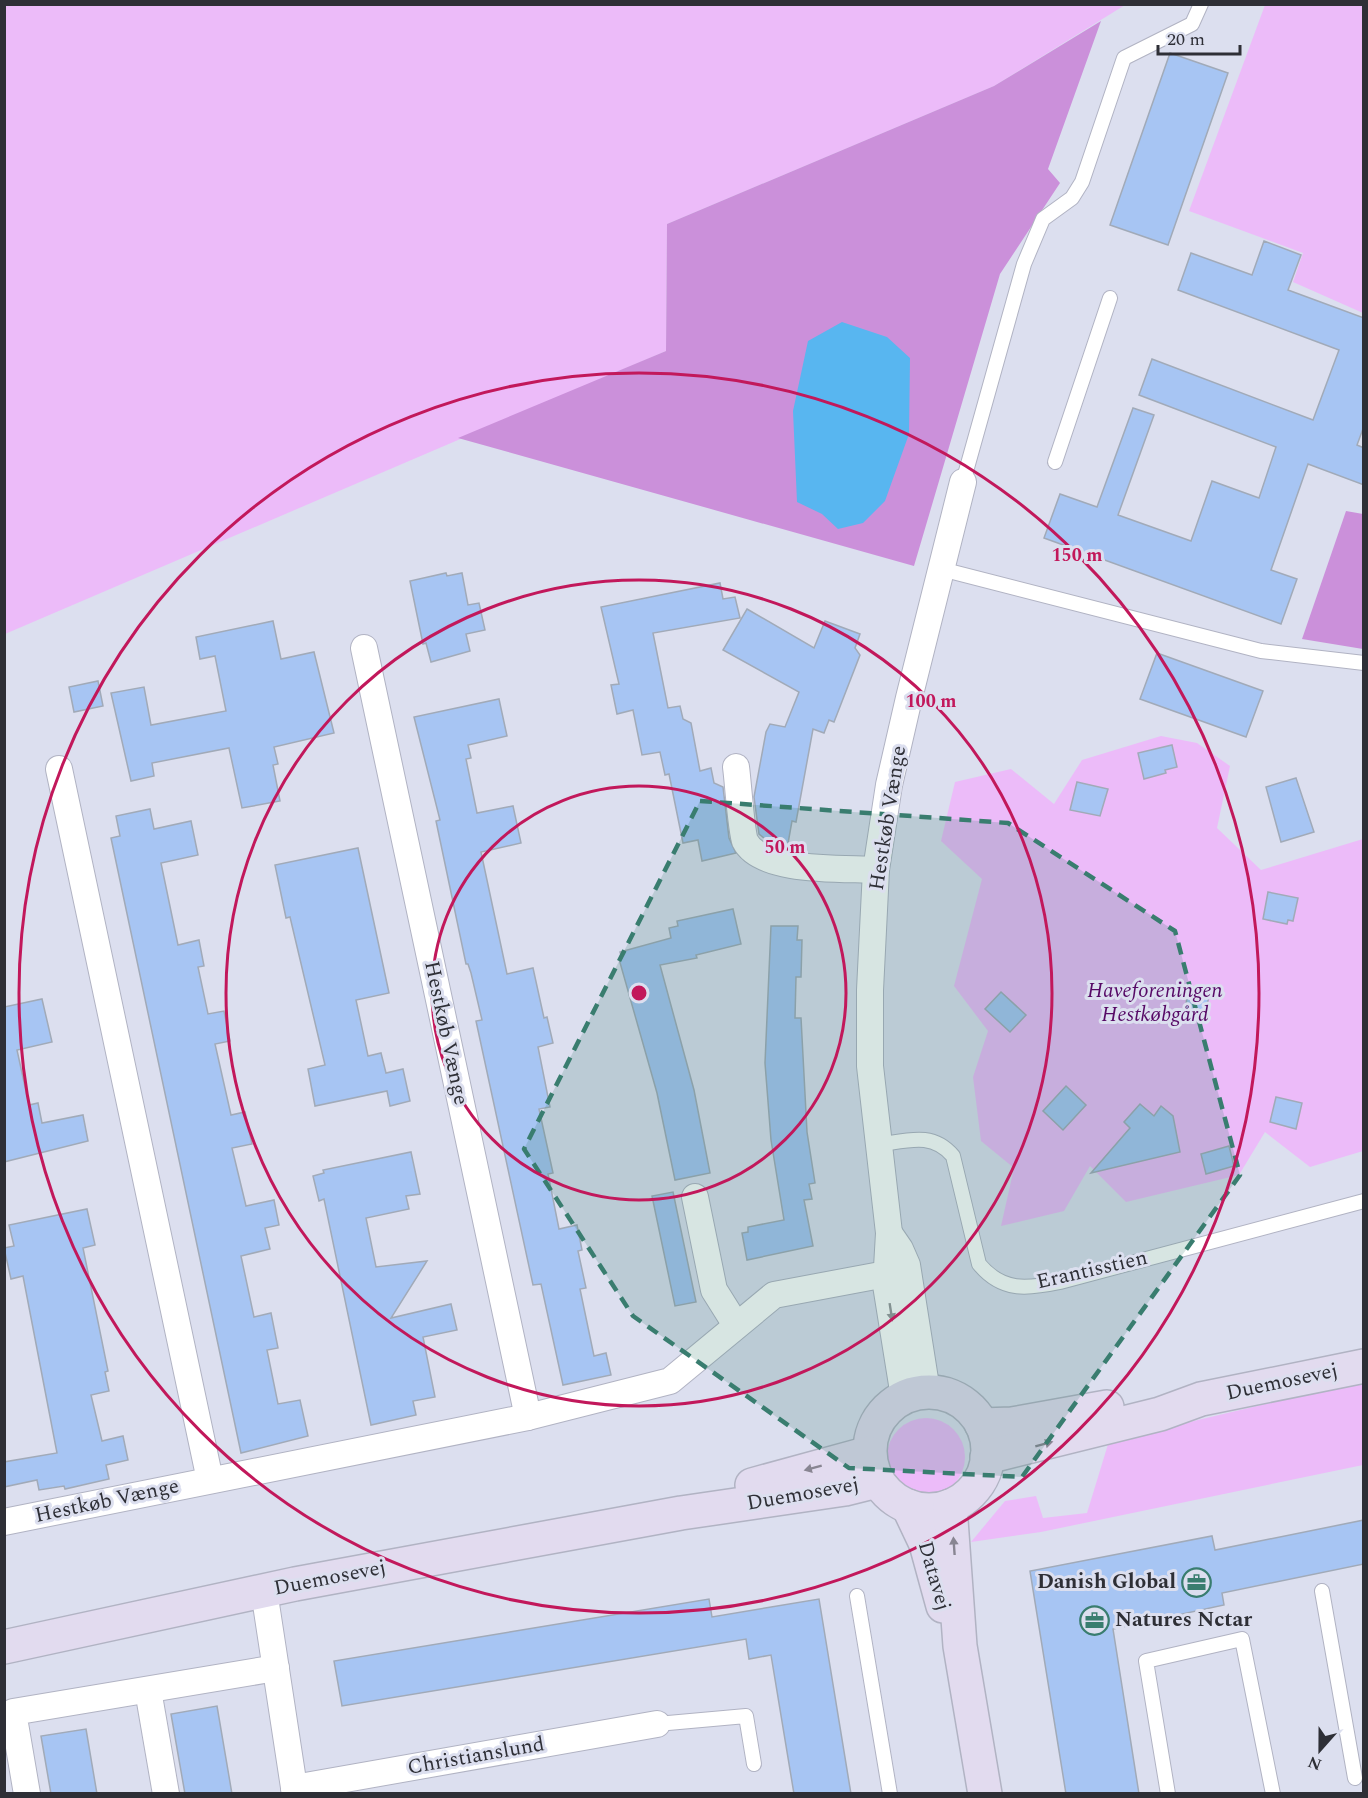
<svg xmlns="http://www.w3.org/2000/svg" width="1368" height="1798" font-family="Spectral,serif">
  <style>
    .green { fill: #ecbbf9 }
    .forest { fill: #cb90da }
    .water { fill: #58b6f0 }
    .building { fill: #a7c5f3; stroke: #a1aab8; stroke-width: 1.5 }
    .lines { fill: none; stroke-linecap: round; stroke-linejoin: round }
    .lane-casing { stroke: #b1b3c3; stroke-width: 16 }
    .street-casing { stroke: #b1b3c3; stroke-width: 28 }
    .secondary-casing { stroke: #b1b3c3; stroke-width: 36 }
    .lane { stroke: #fff; stroke-width: 14 }
    .street { stroke: #fff; stroke-width: 26 }
    .secondary { stroke: #e2dbef; stroke-width: 33 }
    .oneway { fill: #96979a }
    .oneway2 { fill: #888592 }
    .marked { fill: #397d6f; fill-opacity: 0.2; stroke: #397d6f; stroke-width: 4.5; stroke-dasharray: 12 8; stroke-linejoin: round }
    .ring { fill: none; stroke: #c2185b; stroke-width: 3 }
    .labels { text-anchor: middle; dominant-baseline: central; stroke-width: 6; stroke-linejoin: round; paint-order: stroke }
    .street-label { font-size: 21px; fill: #2e2f36; stroke: #dcdfef }
    .park-label { font-size: 21px; font-style: italic; fill: #560966; stroke: #dcdfef }
    .poi-label { font-size: 21px; font-weight: bold; fill: #2e2f36; stroke: #dcdfef; text-anchor: end }
    .centre { fill: #c2185b; stroke: #dcdfef; stroke-width: 3 }
    .ring-label { font-size: 18px; text-anchor: middle; font-weight: bold; fill: #c2185b; stroke: #dcdfef; stroke-width: 6; stroke-linejoin: round; paint-order: stroke }
  </style>
  <rect width="100%" height="100%" fill="#dcdfef"/>
  <!-- green -->
  <g class="green">
    <polygon points="5,5 1125,5 994,86 667,224 666,351 5,634"/>
    <polygon points="1265,5 1363,5 1363,313 1293,282 1303,253 1189,211"/>
    <polygon points="1161,736 1197,743 1230,766 1217,828 1261,870 1363,839 1363,1151 1310,1167 1265,1132 1239,1175 1126,1202 1090,1166 1064,1211 1001,1226 1014,1168 981,1141 973,1077 988,1031 954,986 982,879 941,841 955,782 1011,769 1054,804 1082,760"/>
    <polygon points="1363,1381 1363,1465 1041,1532 971,1542 1005,1501 1036,1496 1043,1518 1087,1513 1109,1441"/>
    <circle cx="926" cy="1457" r="39"/>
  </g>
  <!-- forest -->
  <g class="forest">
    <polygon points="1101,21 1048,169 1060,183 1000,274 914,566 458,438 666,351 667,224 994,86"/>
    <polygon points="1346,511 1363,514 1363,649 1302,639"/>
  </g>
  <!-- water -->
  <polygon class="water" points="842,322 887,337 910,358 909,434 885,501 863,523 838,529 822,514 797,502 793,411 808,341"/>
  <!-- building -->
  <g class="building">
    <polygon points="1170,53 1228,73 1168,245 1110,225"/>
    <polygon points="1264,241 1301,255 1288,290 1364,318 1364,426 1357,445 1364,448 1364,485 1308,464 1271,570 1297,579 1281,624 1044,538 1060,494 1097,507 1133,408 1154,415 1118,515 1191,541 1212,481 1259,498 1276,447 1139,395 1152,359 1313,420 1339,350 1178,290 1191,253 1252,275"/>
    <polygon points="446,573 447,576 462,573 468,605 479,603 485,630 466,634 470,651 431,662 426,643 423,644 410,581"/>
    <polygon points="720,583 723,599 735,597 740,618 653,633 668,708 680,706 683,719 691,723 700,771 711,768 714,783 723,787 729,838 736,853 702,861 698,840 683,843 669,774 665,775 660,752 642,755 633,710 617,714 611,685 619,684 601,607"/>
    <polygon points="747,609 814,648 825,621 860,634 855,648 860,655 834,722 829,720 824,733 813,729 796,822 792,821 787,849 773,845 759,834 754,797 766,732 770,724 785,727 799,692 723,650"/>
    <polygon points="273,621 281,659 314,652 334,733 274,747 278,764 273,765 280,801 242,808 229,748 152,763 154,776 131,781 111,693 144,687 151,725 226,711 215,656 200,659 196,637"/>
    <polygon points="1157,653 1263,691 1246,737 1140,699"/>
    <polygon points="98,681 103,706 74,712 69,687"/>
    <polygon points="499,699 507,736 468,745 471,758 466,759 477,813 513,806 521,843 481,852 507,974 533,968 544,1018 547,1017 553,1043 538,1047 550,1107 539,1109 553,1173 548,1174 559,1229 577,1225 582,1250 578,1251 586,1288 580,1289 594,1356 606,1353 611,1375 563,1385 541,1284 533,1285 476,1021 482,1020 471,973 468,964 466,964 436,821 440,820 414,717"/>
    <polygon points="1172,745 1177,767 1165,770 1166,773 1144,779 1138,753"/>
    <polygon points="1296,778 1314,832 1281,842 1266,787"/>
    <polygon points="1077,782 1108,789 1100,816 1070,810"/>
    <polygon points="150,809 154,829 191,821 198,855 161,863 178,945 199,940 204,966 198,967 208,1014 224,1011 230,1041 215,1044 231,1115 245,1112 252,1144 232,1148 246,1206 274,1200 279,1225 265,1228 270,1249 241,1256 254,1317 271,1313 278,1348 267,1350 278,1404 300,1400 308,1436 241,1453 111,838 120,836 116,816"/>
    <polygon points="358,848 389,993 356,1000 368,1056 381,1053 386,1073 403,1069 410,1101 390,1106 387,1091 315,1106 308,1069 325,1065 290,917 286,918 275,865"/>
    <polygon points="1268,892 1298,898 1293,921 1288,920 1287,924 1263,919"/>
    <polygon points="733,909 741,944 696,955 697,958 660,965 694,1090 710,1173 675,1180 657,1093 619,959 622,958 620,952 671,938 669,928 678,926 677,921"/>
    <polygon points="771,926 798,926 797,940 802,940 801,977 796,977 795,1018 801,1018 807,1132 815,1183 809,1184 812,1199 804,1200 813,1246 747,1260 742,1233 748,1232 748,1227 784,1220 771,1140 765,1063"/>
    <polygon points="1001,992 1026,1015 1010,1032 985,1009"/>
    <polygon points="1188,992 1209,996 1204,1020 1184,1016"/>
    <polygon points="42,999 52,1042 17,1050 29,1105 38,1103 42,1123 83,1115 88,1141 4,1162 4,1007"/>
    <polygon points="1066,1086 1086,1105 1063,1130 1043,1111"/>
    <polygon points="1276,1097 1302,1103 1296,1129 1270,1122"/>
    <polygon points="1140,1104 1154,1116 1161,1106 1173,1116 1180,1152 1091,1173 1130,1128 1124,1122"/>
    <polygon points="1229,1146 1234,1166 1206,1174 1201,1154"/>
    <polygon points="411,1152 420,1194 406,1196 409,1209 366,1218 376,1267 427,1261 391,1318 451,1304 457,1330 423,1337 435,1397 413,1401 416,1415 371,1425 324,1199 319,1201 313,1176 324,1173 323,1170"/>
    <polygon points="673,1192 696,1302 675,1306 652,1196"/>
    <polygon points="87,1209 95,1245 83,1248 108,1371 105,1372 109,1391 91,1395 102,1441 123,1436 128,1460 106,1465 109,1479 65,1489 64,1486 39,1490 37,1480 4,1487 4,1462 57,1453 23,1276 11,1279 4,1248 14,1246 9,1225"/>
    <polygon points="1364,1520 1364,1564 1222,1593 1224,1605 1113,1629 1139,1794 1066,1794 1030,1571 1212,1536 1215,1550"/>
    <polygon points="709,1599 712,1617 819,1599 851,1794 794,1794 771,1655 749,1659 746,1639 342,1706 334,1661"/>
    <polygon points="217,1706 232,1794 185,1794 171,1714"/>
    <polygon points="86,1729 97,1794 51,1794 41,1736"/>
  </g>
  <g class="lines">
    <defs>
      <g id="lane">
        <polyline points="1055,462 1110,298"/>
        <polyline points="963,482 1024,264 1043,219 1072,198 1082,182 1124,58 1192,24 1201,4"/>
        <polyline points="941,569 1261,651 1364,663"/>
        <path d="M877,1145C907,1141 932,1131 953,1156L979,1264C1002,1292 1027,1289 1060,1282L1364,1201"/>
        <polyline points="1322,1591 1355,1778"/>
        <polyline points="857,1596 890,1794"/>
        <polyline points="657,1724 746,1716 754,1764"/>
        <polyline points="1168,1794 1146,1661 1242,1639 1273,1794"/>
      </g>
      <g id="street">
        <polyline points="364,648 528,1417"/>
        <path d="M736,767C738,781 741,830 745,841C761,873 844,868 876,870"/>
        <polyline points="59,769 210,1480"/>
        <polyline points="695,1197 714,1290 736,1325"/>
        <polyline points="889,1233 900,1249 907,1265 927,1392"/>
        <polyline points="904,1397 886,1285 889,1233 870,1066 870,990 876,870 889,785 909,698 963,482"/>
        <polyline points="4,1522 528,1417 670,1381 774,1295 886,1274"/>
        <polyline points="264,1591 295,1794"/>
        <polyline points="148,1690 166,1794"/>
        <polyline points="294,1788 657,1724"/>
        <polyline points="27,1794 13,1712 276,1668"/>
      </g>
      <g id="secondary">
        <circle cx="929" cy="1451" r="59"/>
        <polyline points="982,1425 1012,1424 1107,1407"/>
        <polyline points="987,1457 1160,1414 1201,1399 1364,1366"/>
        <polyline points="752,1485 869,1453"/>
        <polyline points="908,1506 926,1544 943,1606"/>
        <polyline points="950,1506 960,1646 985,1794"/>
        <polyline points="4,1647 295,1584 681,1513 845,1489 877,1481"/>
      </g>
    </defs>
    <!-- lane casing -->
    <use href="#lane" class="lane-casing"/>
    <!-- street casing -->
    <use href="#street" class="street-casing"/>
    <!-- secondary casing -->
    <use href="#secondary" class="secondary-casing"/>
    <!-- lane -->
    <use href="#lane" class="lane"/>
    <!-- street -->
    <use href="#street" class="street"/>
    <!-- secondary -->
    <use href="#secondary" class="secondary"/>
  </g>
  <!-- one-way arrows -->
  <defs><path id="oneway-solid" d="M-6-.8H1V-3.2L6.5 0L1 3.2V.8H-6Z" transform="scale(1.5)"/></defs>
  <use class="oneway" href="#oneway-solid" transform="translate(891 1312) rotate(81)"/>
  <g class="oneway2">
    <use href="#oneway-solid" transform="translate(1044 1444) rotate(-15)"/>
    <use href="#oneway-solid" transform="translate(813 1468) rotate(165)"/>
    <use href="#oneway-solid" transform="translate(954 1546) rotate(-94)"/>
  </g>
  <!-- marked area -->
  <path class="marked" d="M700,801L1008,823L1175,931L1240,1175L1022,1477L849,1468L633,1316L524,1149Z"/>
  <!-- distance rings -->
  <g class="ring">
    <circle cx="639" cy="993" r="207"/>
    <circle cx="639" cy="993" r="413"/>
    <circle cx="639" cy="993" r="620"/>
  </g>
  <!-- icons -->
  <defs>
    <symbol id="office-ring" viewBox="-11 -11 22 22"><circle r="9.5" fill="#dcdfef" stroke="#397d6f" stroke-width="1.5"/><path d="M-6-3h4V-5.5h4V-3h4V5H-6ZM-1-4.5V-3h2v-1.5ZM-6 0V1H6V0Z" fill="#397d6f"/></symbol>
  </defs>
  <g fill-rule="evenodd">
    <use href="#office-ring" x="1180" y="1566" width="33" height="33"/>
    <use href="#office-ring" x="1078" y="1604" width="33" height="33"/>
  </g>
  <g class="labels">
    <!-- street labels -->
    <g class="street-label">
      <text transform="translate(888 818) rotate(-81)">Hestkøb Vænge</text>
      <text transform="translate(446 1033) rotate(78)">Hestkøb Vænge</text>
      <text transform="translate(1092 1270) rotate(-13)">Erantisstien</text>
      <text transform="translate(1282 1382) rotate(-12)">Duemosevej</text>
      <text transform="translate(803 1494) rotate(-10)">Duemosevej</text>
      <text transform="translate(107 1501) rotate(-12)">Hestkøb Vænge</text>
      <text transform="translate(934 1576) rotate(74)">Datavej</text>
      <text transform="translate(330 1578) rotate(-11)">Duemosevej</text>
      <text transform="translate(476 1756) rotate(-10)">Christianslund</text>
    </g>
    <!-- park labels -->
    <g class="park-label">
      <text x="1155" y="991">Haveforeningen<tspan x="1155" dy="24">Hestkøbgård</tspan></text>
    </g>
    <!-- poi labels -->
    <g class="poi-label">
      <text x="1176" y="1582">Danish Global</text>
      <text x="1115" y="1620" text-anchor="start">Natures Nctar</text>
    </g>
  </g>
  <circle cx="639" cy="993" r="9" class="centre"/>
  <g class="ring-label">
    <text x="1077" y="561">150 m</text>
    <text x="931" y="707">100 m</text>
    <text x="785" y="853">50 m</text>
  </g>
  <!-- border -->
  <rect width="1368" height="1798" fill="none" stroke="#2e2f36" stroke-width="12"/>
  <!-- north arrow -->
  <g transform="translate(1320 1750) rotate(201)" stroke="#dcdfef" stroke-width="4.5" paint-order="stroke">
  <path d="M0-4.5L10 22L0 15L-10 22Z" fill="#2e2f36"/>
  <text y="-9" font-size="16" font-weight="bold" text-anchor="middle" fill="#2e2f36">N</text>
  </g>
  <!-- scale -->
  <path d="M1158 45v9h82v-9" fill="none" stroke="#2e2f36" stroke-width="3"/>
  <text x="1167" y="45" font-size="18" fill="#2e2f36" stroke="#dcdfef" stroke-width="4.5" paint-order="stroke">20 m</text>
</svg>
